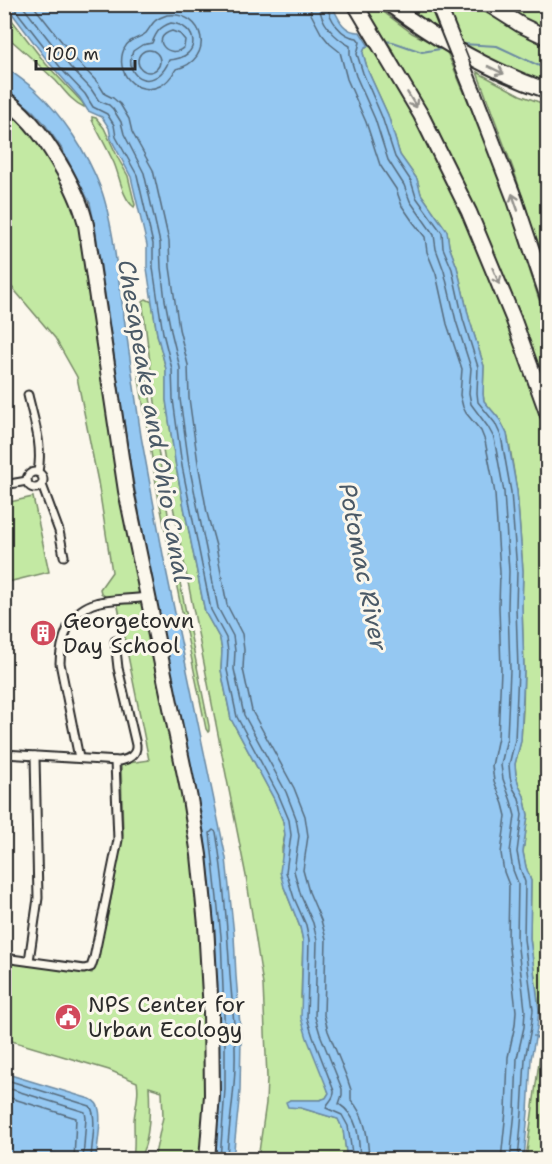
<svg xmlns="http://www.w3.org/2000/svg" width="552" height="1164" font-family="'Shantell Sans',sans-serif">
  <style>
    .green { fill: #c3e9a3; stroke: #778a67; stroke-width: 1.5 }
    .water { fill: #95c8f2; stroke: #6b89a2; stroke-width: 1.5 }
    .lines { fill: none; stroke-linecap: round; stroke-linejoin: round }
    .shore { stroke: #556a7b; stroke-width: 1.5 }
    .stream { stroke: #6b89a2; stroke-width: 2 }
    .street-casing { stroke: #2b2b2b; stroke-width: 11 }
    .highway-casing { stroke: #2b2b2b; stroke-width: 18 }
    .street { stroke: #fbf7ec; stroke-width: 7 }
    .highway { stroke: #fbf7ec; stroke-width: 14 }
    .highway-bridge-casing { stroke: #2b2b2b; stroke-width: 18; stroke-linecap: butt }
    .highway-bridge { stroke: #fbf7ec; stroke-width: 14 }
    .oneway { stroke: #93918c }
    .labels { text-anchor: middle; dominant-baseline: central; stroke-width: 6; stroke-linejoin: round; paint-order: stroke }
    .poi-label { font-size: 22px; fill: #2b2b2b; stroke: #fbf7ec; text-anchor: start }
    .water-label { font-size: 24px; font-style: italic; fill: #4b5a67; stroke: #fbf7ec }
  </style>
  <rect width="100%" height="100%" fill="#fbf7ec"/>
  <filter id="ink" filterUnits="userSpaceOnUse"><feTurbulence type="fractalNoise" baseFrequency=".0167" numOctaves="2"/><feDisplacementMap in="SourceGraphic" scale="12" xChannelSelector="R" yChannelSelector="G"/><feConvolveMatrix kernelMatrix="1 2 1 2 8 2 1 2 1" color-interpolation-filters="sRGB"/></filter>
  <g filter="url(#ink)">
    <!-- green -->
    <g class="green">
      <polygon points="363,5 374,5 412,33 446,50 499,174 547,325 547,391 499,270 420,101 392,49"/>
      <polygon points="395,5 429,5 443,37"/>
      <polygon points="444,5 479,5 509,23 547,42 547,86 462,49"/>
      <polygon points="498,5 547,5 547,32"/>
      <path d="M5,11L46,64L82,102L84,105V107C72,102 64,90 56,81C39,65 23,50 5,35Z"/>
      <path d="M369,46C387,57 410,110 421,131C436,163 452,194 467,226C499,295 527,367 547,440V1159H526L544,1024L539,1010L530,938L531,881L526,867L523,852L528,815L524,796L519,786L516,775L515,764L521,741L523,710L524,670L522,607L523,571L517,491L510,448L507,434L500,420L484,401L483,394L484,366L469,318L457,267L449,246L447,231L421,194L417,179L400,155L388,115L368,71L363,53L365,47Z"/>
      <polygon points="477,72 520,95 547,105 547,273 515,174"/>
      <path d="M4,102L28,123L75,201L191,822L198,875L207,1055L203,1159H154L163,1117L162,1091L149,1087C150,1104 150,1124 146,1141C145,1150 141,1149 142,1159H133C135,1146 134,1134 134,1120C135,1107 140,1095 137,1082L109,1070L5,1039V962L92,973L107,919L123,835L121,764L149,760L116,596L106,597L101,593L100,589L112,572L98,482L77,377L55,338L5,279Z"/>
      <path d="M92,117L96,118L104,128L119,160L128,176L135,205L134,207C122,198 120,177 114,163C107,148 99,134 92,120Z"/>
      <polygon points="146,299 152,302 157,334 166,369 166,400 176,467 205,612 220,639 222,651 221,670 231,719 274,799 283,821 285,835 282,848 284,887 300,927 303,941 301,998 329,1093 326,1098 320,1100 291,1100 301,1108 338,1119 343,1129 347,1159 258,1159 266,1103 267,1078 263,985 246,876 169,486 155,402 143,307 143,301"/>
      <polygon points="132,322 137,323 139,326 174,553 209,726 209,731 208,732 206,729 158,495 130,323"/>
      <polygon points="33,497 49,572 8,582 4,564 5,503"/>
    </g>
    <!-- water -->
    <g class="water">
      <path d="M5,4L332,5C338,18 343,33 360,32L369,46L365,47L363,53L368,71L388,115L400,155L417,179L421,194L447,231L449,246L457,267L469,318L484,366L483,394L484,401L500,420L507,434L517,491L523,571L522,607L524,670L521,741L515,764L516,775L519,786L524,796L528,815L523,852L526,867L531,881L530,938L539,1010L537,1029L531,1059L528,1112L524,1159H347L343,1130L338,1119L301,1108L288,1107L286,1102L290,1100H320L326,1098L329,1093L307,1038L301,1018L303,941L300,927L284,887L280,872L285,835L283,821L274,799L231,719L221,670L222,651L220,639L205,612L176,467L166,400V369L157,334L152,302L147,268V245L131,177L111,139L109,128L102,117L88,111L80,98L50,64Z"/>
      <path d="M4,66C14,74 25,81 34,89C63,116 87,152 101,189C107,205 110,222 113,239L141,436L164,560L226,858L234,935L236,976L241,1038L240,1091L233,1159H214L219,1088V1041L215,937L210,882L204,833L158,612L131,469L95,227L90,203L62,149L44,123L33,111L5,88Z"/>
      <path d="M4,1073L90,1099C95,1101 98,1104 99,1110C102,1122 97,1146 96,1159H5Z"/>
    </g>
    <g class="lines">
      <!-- shore -->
      <g class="shore">
        <path d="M11,4L64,72L85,94L93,107L107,114L114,125L116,137L137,175L153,244V268L158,301L163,333L172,369L173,399L182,466L211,610L226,638L228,651L227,670L237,717L279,796L289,820L291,835L286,872L294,898L306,925L309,940L307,1018L313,1037L334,1091C335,1099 327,1102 326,1108L342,1115L348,1126L353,1160"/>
        <path d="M21,4L70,67L91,89L99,101L109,105L113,109L121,122L124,134L144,173L160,243L161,268L165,300L171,331L180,368V399L189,465L218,608L233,636L235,651L234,669L244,715L286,792L296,818L299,836L294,871L301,896L313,923L317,940L315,1017L320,1034L342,1089V1095L339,1104C359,1117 359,1138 360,1160"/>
        <path d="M32,4L77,61L98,83L105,94L113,98L120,104L129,119L132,132L153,170L169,241L170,267L179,329L188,365L189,398L198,463L207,513L216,546L227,605L242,634L244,650L243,669L252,711L294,788L305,816L308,836L303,870L309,892L321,920L326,939L324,1015L328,1031L347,1078L351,1090V1100C366,1116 368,1138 369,1160"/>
        <polyline points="310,4 311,14 321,33 330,44 340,52 347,79 366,122 380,165 396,189 402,206 413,222 425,237 427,252 436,274 447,324 462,369 460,395 463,407 466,413 481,431 485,441 492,476 495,494 500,572 499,607 501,670 498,737 492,766 494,781 503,804 506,816 501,853 504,872 509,885 508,939 516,1011 515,1025 508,1057 506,1111 501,1160"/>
        <path d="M319,4C320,23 335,38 350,46V56L356,76L375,119L388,160L404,185L410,201L434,235L436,249L444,271L456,321L471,368L469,393L471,404L488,427L494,438L504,492L509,571L508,607L510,670L507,738L501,765L503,779L511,801L515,816L510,852L513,870L518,883L517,939L525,1010L524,1027L517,1058L515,1111L510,1160"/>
        <path d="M327,4C329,19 341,37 357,38L360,42L357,54L363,73L382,117L395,157L411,181L416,197L442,233L443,248L452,269L463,319L478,367L477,393L478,402L495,423L501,436L511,492L517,571L516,607L518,670L515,740L509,765L510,777L513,788L519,798L522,815L517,852L520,868L525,882L524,939L533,1010L531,1028L525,1059L522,1112L518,1160"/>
        <path d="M167,15C205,10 216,60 176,69C172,76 167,83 160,86C136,97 114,72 124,49C130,37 140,39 146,33C154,22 153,20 167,15Z"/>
        <path d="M171,23C198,25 203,58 169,60C158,92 121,81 133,51L142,45L152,43C156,33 159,27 171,23Z"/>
        <path d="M172,31L180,34L185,40L184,47C170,61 148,38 172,31Z"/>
        <circle cx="149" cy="61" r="11"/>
        <path d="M4,1079L90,1106C98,1117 91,1146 91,1160"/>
        <polyline points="4,1087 85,1112 86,1118 83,1160"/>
        <polyline points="4,1096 76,1118 74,1160"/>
        <path d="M220,1160L225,1089V1041L221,936L210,833L213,830L216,832C224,880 227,927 230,975C232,1004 236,1033 235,1063C235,1095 228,1127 227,1160"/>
      </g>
      <!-- stream -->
      <g class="stream">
        <polyline points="384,41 393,42 422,52 440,49"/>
        <polyline points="462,44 497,46 548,70"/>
        <polyline points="534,1036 548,1043"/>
      </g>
      <defs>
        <g id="street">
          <path d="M28,395C34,421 43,445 38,472"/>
          <circle cx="35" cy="480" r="8"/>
          <polyline points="4,485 27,481"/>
          <polyline points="42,485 59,531 64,556"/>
          <path d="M4,754L119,761C128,760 137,755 136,745L118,668L115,641"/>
          <path d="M79,758L60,663C60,650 63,639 68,627C84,594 116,602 147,597"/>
          <polyline points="4,958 84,969 91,967 94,958 118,840 115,761"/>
          <polyline points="29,961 38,898 35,756"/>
        </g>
        <g id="highway">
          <polyline points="355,4 421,115 469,212 513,318 548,415"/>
          <path d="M389,4C438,41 490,71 548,91"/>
          <polyline points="488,4 521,25 548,38"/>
          <polyline points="473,91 515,200 548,298"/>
          <path d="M4,98C33,120 48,143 65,173C74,190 82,206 86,225L126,491L190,799L199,855L206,925L211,1012L212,1095L207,1160"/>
        </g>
      </defs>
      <!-- street casing -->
      <use href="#street" class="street-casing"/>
      <!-- highway casing -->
      <use href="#highway" class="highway-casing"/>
      <!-- street -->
      <use href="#street" class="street"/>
      <!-- highway -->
      <use href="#highway" class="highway"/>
      <defs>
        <polyline id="highway-bridge" points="438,4 473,91"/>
      </defs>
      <!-- highway-bridge casing -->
      <use href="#highway-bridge" class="highway-bridge-casing"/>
      <!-- highway-bridge -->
      <use href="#highway-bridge" class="highway-bridge"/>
    </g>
    <!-- one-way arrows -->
    <defs><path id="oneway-shaft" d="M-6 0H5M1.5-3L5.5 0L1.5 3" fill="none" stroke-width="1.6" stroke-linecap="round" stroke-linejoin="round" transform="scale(1.5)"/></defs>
    <g class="oneway">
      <use href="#oneway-shaft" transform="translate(496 70) rotate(26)"/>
      <use href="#oneway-shaft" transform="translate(412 100) rotate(59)"/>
      <use href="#oneway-shaft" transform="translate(515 202) rotate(-109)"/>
      <use href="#oneway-shaft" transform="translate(496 276) rotate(67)"/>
    </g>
  </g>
  <!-- icons -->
  <defs>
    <symbol id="building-disc" viewBox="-11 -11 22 22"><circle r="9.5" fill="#d1495b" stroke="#fbf7ec"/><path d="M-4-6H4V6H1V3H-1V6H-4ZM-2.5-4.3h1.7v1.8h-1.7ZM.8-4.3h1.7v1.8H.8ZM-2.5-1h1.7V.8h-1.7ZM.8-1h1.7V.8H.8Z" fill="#fff"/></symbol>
    <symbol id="civic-disc" viewBox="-11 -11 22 22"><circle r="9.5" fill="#d1495b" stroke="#fbf7ec"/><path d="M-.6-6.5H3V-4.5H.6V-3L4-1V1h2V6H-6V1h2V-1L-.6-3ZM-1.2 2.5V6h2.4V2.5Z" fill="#fff"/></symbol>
  </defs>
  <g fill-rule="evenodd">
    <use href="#building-disc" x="28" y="618" width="30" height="30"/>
    <use href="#civic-disc" x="53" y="1002" width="30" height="30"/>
  </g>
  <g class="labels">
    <!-- poi labels -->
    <g class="poi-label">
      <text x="63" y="620">Georgetown<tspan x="63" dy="25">Day School</tspan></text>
      <text x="88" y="1004">NPS Center for<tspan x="88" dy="25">Urban Ecology</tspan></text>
    </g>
    <!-- water labels -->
    <g class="water-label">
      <text transform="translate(154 421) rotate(80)">Chesapeake and Ohio Canal</text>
      <text transform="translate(363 567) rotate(79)">Potomac River</text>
    </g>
  </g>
  <!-- margin -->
  <rect width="552" height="1164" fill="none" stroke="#fbf7ec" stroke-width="24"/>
  <rect x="12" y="12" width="528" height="1140" fill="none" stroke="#2b2b2b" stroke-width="2" filter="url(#ink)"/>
  <!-- scale -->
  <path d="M36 60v9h99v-9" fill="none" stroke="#2b2b2b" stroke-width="3"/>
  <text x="45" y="60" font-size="18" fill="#2b2b2b" stroke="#fbf7ec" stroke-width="4.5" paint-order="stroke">100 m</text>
</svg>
